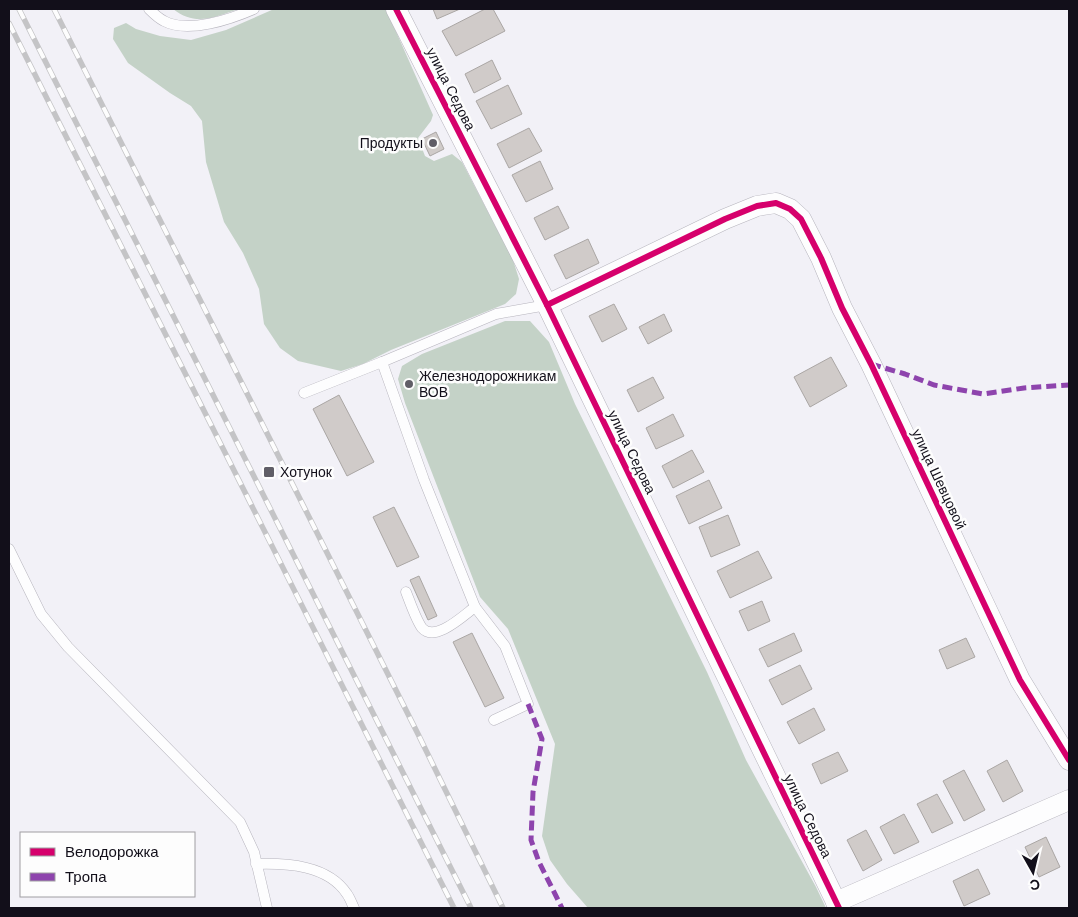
<svg xmlns="http://www.w3.org/2000/svg" width="1078" height="917" font-family="Arial,sans-serif">
  <style>
    .forest { fill: #c4d2c7 }
    .building { fill: #d0cbc9; stroke: #aaa6a4 }
    .lines { fill: none; stroke-linecap: round; stroke-linejoin: round }
    .lane-casing { stroke: #b6b4bd; stroke-width: 11 }
    .street-casing { stroke: #b6b4bd; stroke-width: 21 }
    .lane { stroke: #fdfdfe; stroke-width: 10 }
    .street { stroke: #fdfdfe; stroke-width: 20 }
    .rail-casing { stroke: #c4c4c6; stroke-width: 5.5 }
    .rail { stroke: #fdfdfd; stroke-width: 4; stroke-dasharray: 11; stroke-linecap: butt }
    .quiet { stroke: #8e44ad; stroke-width: 5; stroke-dasharray: 10 5; stroke-linecap: butt }
    .cycleway-casing { stroke: #fdfdfd; stroke-width: 9 }
    .cycleway { stroke: #d6006c; stroke-width: 6 }
    .poi-dot { fill: #605e67; stroke: #fdfdfd; stroke-width: 2 }
    .labels { text-anchor: middle; dominant-baseline: central; stroke-width: 5; stroke-linejoin: round; paint-order: stroke }
    .street-label { font-size: 14px; fill: #120f1a; stroke: #fdfdfd }
    .poi-label { font-size: 14px; fill: #120f1a; stroke: #fdfdfd; text-anchor: start }
  </style>
  <rect width="100%" height="100%" fill="#f2f1f7"/>
  <!-- forest -->
  <g class="forest">
    <path d="M173,9H239C214,17 196,27 173,9Z"/>
    <polygon points="274,9 386,9 433,115 431,121 418,138 425,156 434,161 452,154 462,162 513,260 519,279 516,294 505,304 391,350 363,364 341,371 298,361 280,348 264,324 259,289 243,253 224,222 206,162 202,121 191,106 170,93 128,63 113,39 114,28 126,23 136,29 160,36 191,40 226,30"/>
    <polygon points="505,321 530,321 549,342 575,404 707,672 746,760 816,887 826,908 588,908 567,884 550,860 542,836 555,744 508,629 480,597 405,403 398,379 402,366 422,354"/>
  </g>
  <!-- building -->
  <g class="building">
    <polygon points="433,9 460,9 437,19"/>
    <polygon points="485,9 493,9 505,31 456,56 442,31"/>
    <polygon points="492,60 501,79 474,93 465,74"/>
    <polygon points="508,85 522,114 491,129 476,101"/>
    <polygon points="529,128 542,151 509,168 497,144"/>
    <polygon points="436,132 444,149 430,156 422,139"/>
    <polygon points="540,161 553,189 526,202 512,175"/>
    <polygon points="558,206 569,228 545,240 534,218"/>
    <polygon points="588,239 599,263 566,279 554,255"/>
    <polygon points="614,304 627,329 602,342 589,316"/>
    <polygon points="664,314 672,331 648,344 639,327"/>
    <polygon points="831,357 847,386 810,407 794,377"/>
    <polygon points="653,377 664,398 638,412 627,390"/>
    <polygon points="339,395 374,462 347,476 313,409"/>
    <polygon points="673,414 684,436 656,449 646,428"/>
    <polygon points="692,450 704,472 673,488 662,466"/>
    <polygon points="709,480 722,508 689,524 676,496"/>
    <polygon points="394,507 419,557 397,567 373,517"/>
    <polygon points="728,515 740,545 711,557 699,527"/>
    <polygon points="758,551 772,578 730,598 717,571"/>
    <polygon points="419,576 437,616 428,620 410,580"/>
    <polygon points="762,601 770,621 748,631 739,611"/>
    <polygon points="472,633 504,698 485,707 453,642"/>
    <polygon points="794,633 802,651 768,667 759,649"/>
    <polygon points="966,638 975,657 947,669 939,650"/>
    <polygon points="800,665 812,689 782,705 769,680"/>
    <polygon points="814,708 825,730 799,744 787,722"/>
    <polygon points="838,752 848,771 821,784 812,764"/>
    <polygon points="1007,760 1023,791 1003,802 987,771"/>
    <polygon points="964,770 985,810 964,821 943,781"/>
    <polygon points="937,794 953,823 932,833 917,804"/>
    <polygon points="904,814 919,842 894,854 880,827"/>
    <polygon points="866,830 882,860 863,871 847,840"/>
    <polygon points="1046,837 1060,867 1039,877 1025,847"/>
    <polygon points="978,869 990,894 964,906 953,881"/>
  </g>
  <g class="lines">
    <defs>
      <g id="lane">
        <path d="M149,9C153,13 158,18 164,21C188,34 231,19 254,9"/>
        <polyline points="304,393 382,362"/>
        <polyline points="9,549 41,614 68,647 240,822 254,852 267,908"/>
        <path d="M406,592C410,602 416,620 422,628C435,643 464,615 475,607"/>
        <polyline points="494,720 528,704 505,646 475,607 424,480 382,362 496,314 547,305"/>
        <path d="M256,864C287,863 328,865 347,894C350,898 352,904 354,908"/>
      </g>
      <g id="street">
        <polyline points="396,9 547,305 839,908"/>
        <polyline points="547,305 725,219 757,206 776,203 790,209 801,219 821,258 842,308 871,364 1020,680 1069,760"/>
        <polyline points="836,902 1069,800"/>
      </g>
    </defs>
    <!-- lane casing -->
    <use href="#lane" class="lane-casing"/>
    <!-- street casing -->
    <use href="#street" class="street-casing"/>
    <!-- lane -->
    <use href="#lane" class="lane"/>
    <!-- street -->
    <use href="#street" class="street"/>
    <defs>
      <g id="rail">
        <polyline points="19,9 471,908"/>
        <polyline points="54,9 418,734 503,908"/>
        <polyline points="9,23 454,908"/>
      </g>
    </defs>
    <!-- rail casing -->
    <use href="#rail" class="rail-casing"/>
    <!-- rail -->
    <use href="#rail" class="rail"/>
    <!-- quiet -->
    <g class="quiet">
      <polyline points="871,364 905,374 934,385 983,394 1024,388 1069,385"/>
      <polyline points="528,704 542,739 533,792 531,840 539,862 562,908"/>
    </g>
    <defs>
      <g id="cycleway">
        <polyline points="396,9 547,305 839,908"/>
        <polyline points="547,305 725,219 757,206 776,203 790,209 801,219 821,258 842,308 871,364 1020,680 1069,760"/>
      </g>
    </defs>
    <!-- cycleway casing -->
    <use href="#cycleway" class="cycleway-casing"/>
    <!-- cycleway -->
    <use href="#cycleway" class="cycleway"/>
  </g>
  <!-- markers -->
  <g class="poi-dot">
    <circle cx="433" cy="143" r="5"/>
    <circle cx="409" cy="384" r="5"/>
    <rect x="263" y="466" width="12" height="12" rx="2.5"/>
  </g>
  <g class="labels">
    <!-- street labels -->
    <g class="street-label">
      <text transform="translate(451 89) rotate(63)">улица Седова</text>
      <text transform="translate(632 452) rotate(64)">улица Седова</text>
      <text transform="translate(939 479) rotate(65)">улица Шевцовой</text>
      <text transform="translate(808 816) rotate(64)">улица Седова</text>
    </g>
    <!-- poi labels -->
    <g class="poi-label">
      <text x="423" y="143" text-anchor="end">Продукты</text>
      <text x="419" y="376">Железнодорожникам<tspan x="419" dy="16">ВОВ</tspan></text>
      <text x="280" y="472">Хотунок</text>
    </g>
  </g>
  <!-- border -->
  <rect width="1078" height="917" fill="none" stroke="#120f1a" stroke-width="20"/>
  <!-- legend -->
  <rect x="20" y="832" width="175" height="65" fill="#fdfdfd" stroke="#9f9ea2"/>
  <rect x="30" y="848" width="25" height="8" fill="#d6006c" stroke="#9f9ea2"/>
  <text x="65" y="857" font-size="15" fill="#120f1a">Велодорожка</text>
  <rect x="30" y="873" width="25" height="8" fill="#8e44ad" stroke="#9f9ea2"/>
  <text x="65" y="882" font-size="15" fill="#120f1a">Тропа</text>
  <!-- north arrow -->
  <g transform="translate(1033 872) rotate(172)" stroke="#fdfdfd" stroke-width="4" paint-order="stroke">
  <path d="M0-4L9 19L0 12L-9 19Z" fill="#120f1a"/>
  <text y="-8" font-size="14" font-weight="bold" text-anchor="middle" fill="#120f1a">С</text>
  </g>
</svg>
